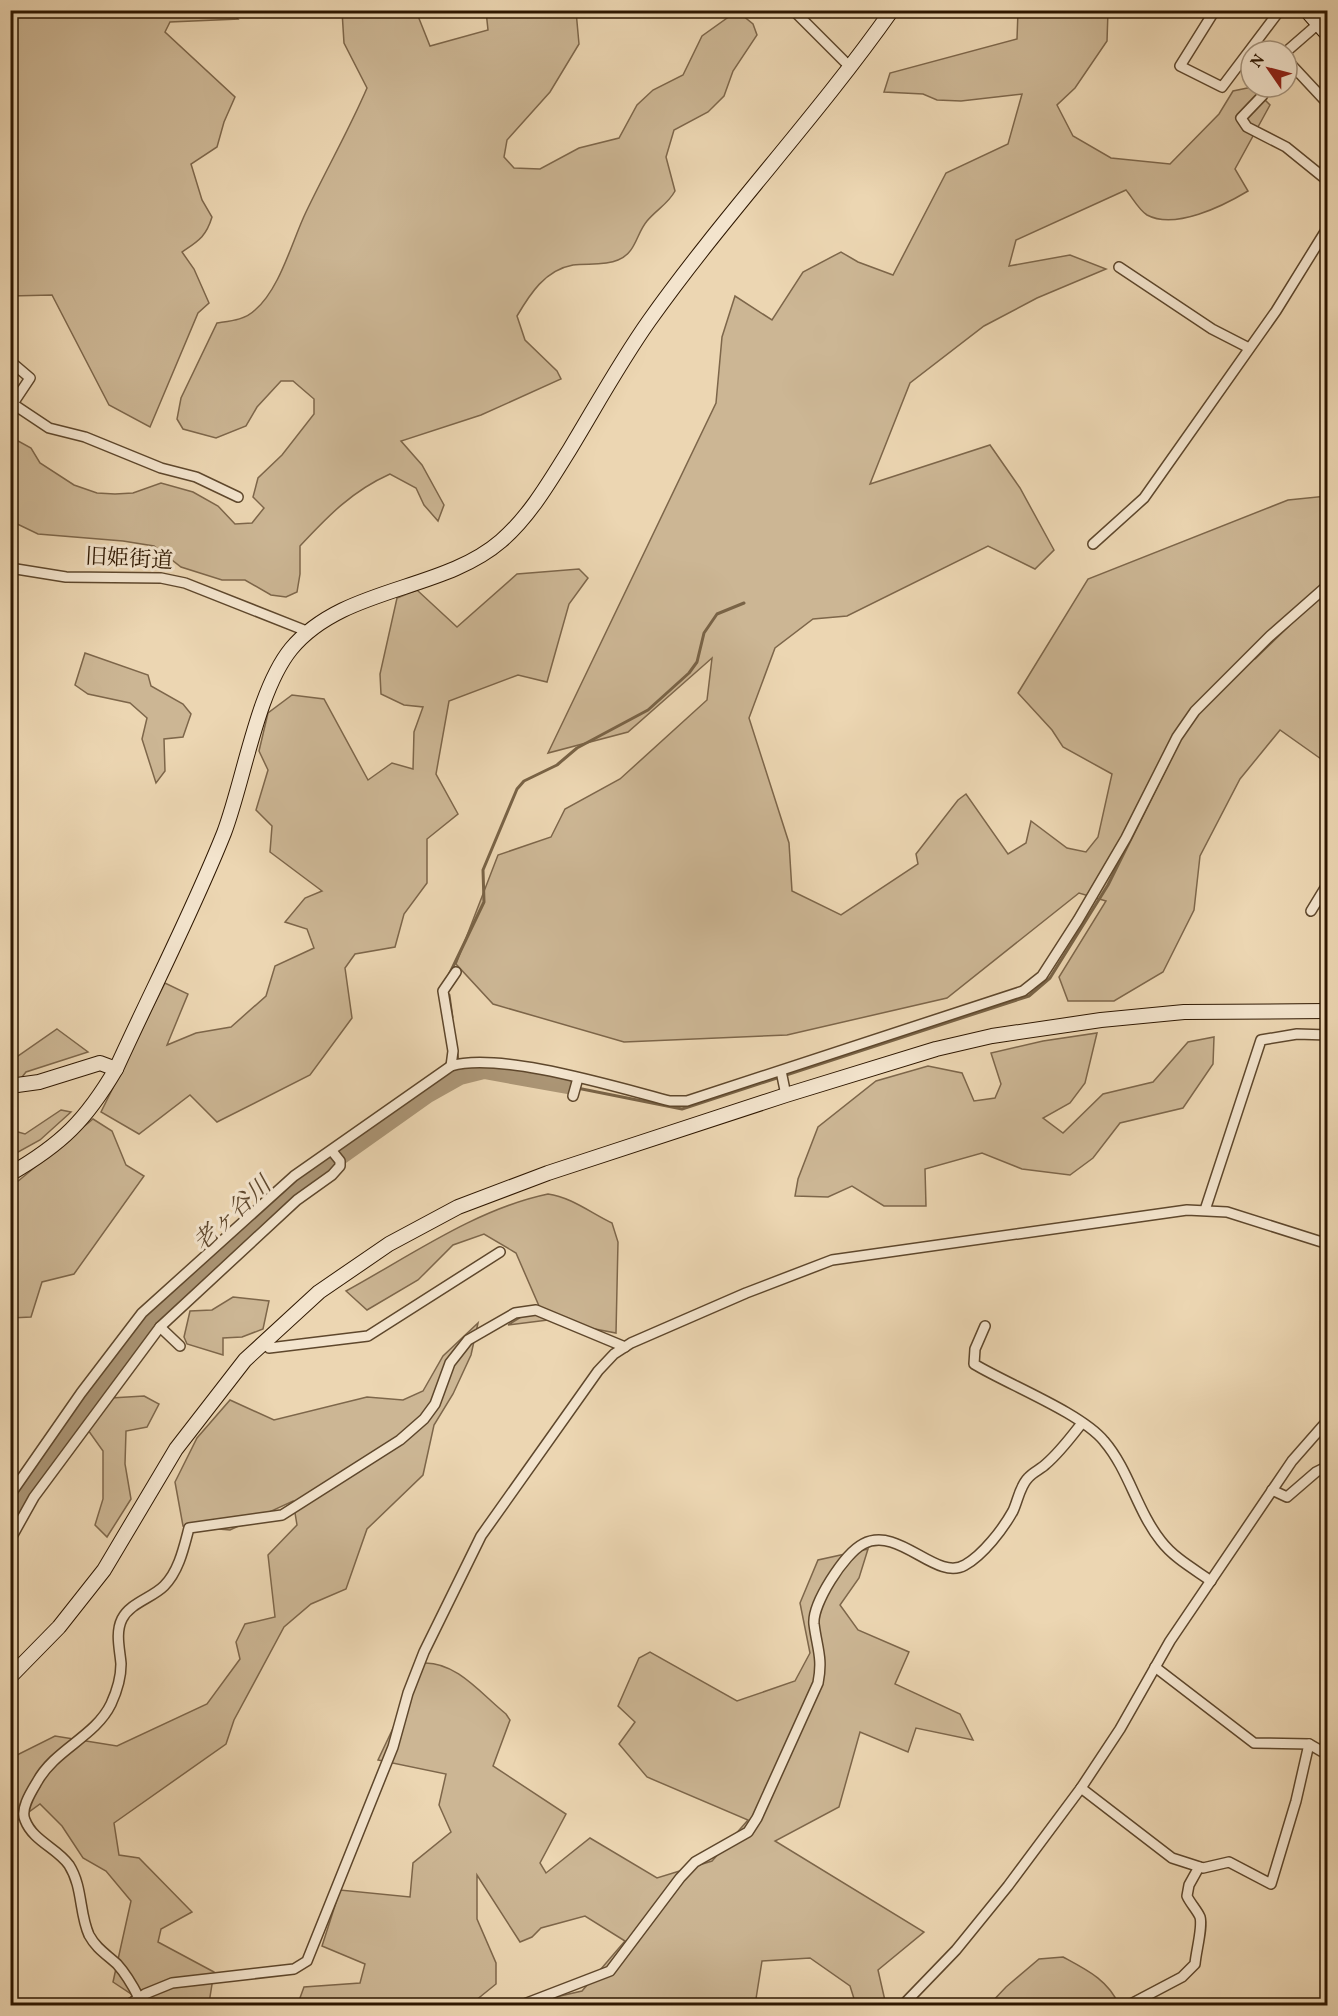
<svg xmlns="http://www.w3.org/2000/svg" width="1338" height="2016" font-family="Vollkorn,'Noto Serif JP',serif">
  <style>
    .green { fill: #ccb694; stroke: #7d664a; stroke-width: 1.5 }
    .lines { fill: none; stroke-linecap: round; stroke-linejoin: round }
    .stream { stroke: #796346; stroke-width: 3 }
    .river { stroke: #ab9575; stroke-width: 16 }
    .street-casing { stroke: #5e472c; stroke-width: 12 }
    .secondary-casing { stroke: #2e1700; stroke-width: 16 }
    .street { stroke: #f3e4cd; stroke-width: 9 }
    .secondary { stroke: #f3e4cd; stroke-width: 14 }
    .labels { text-anchor: middle; dominant-baseline: central; stroke-width: 6; stroke-linejoin: round; paint-order: stroke }
    .street-label { font-size: 22px; fill: #2e1700; stroke: #f3e4cd }
    .water-label { font-size: 24px; font-style: italic; fill: #60492f; stroke: #f3e4cd }
  </style>
  <rect width="100%" height="100%" fill="#ecd6b2"/>
  <filter id="stains"><feTurbulence type="fractalNoise" baseFrequency=".00333" numOctaves="4"/><feColorMatrix values="0 0 0 0 .2 0 0 0 0 .09 0 0 0 0 .02 0 0 0 .5 -.17"/></filter>
  <radialGradient id="worn" r=".72"><stop offset=".6" stop-color="#630" stop-opacity="0"/><stop offset="1" stop-color="#630" stop-opacity=".3"/></radialGradient>
  <!-- green -->
  <g class="green">
    <path d="M230,10L238,19L170,22L165,32L235,97L224,122L217,147L191,164L202,200L212,217C206,237 198,241 182,252L194,269L209,303L198,313L150,427L109,405L52,295L11,296V11Z"/>
    <path d="M342,11H416L430,46L488,30L486,11H576L579,44L550,92L507,140L504,157L514,168L540,169L579,148L619,138L637,105L653,90L683,75L702,36L737,11L753,24L757,35L733,71L724,96L708,112L674,130L666,157L675,191C668,204 657,209 647,221C636,234 636,253 618,260C604,266 587,263 573,265C545,270 530,294 517,316L525,340L557,371L561,379L481,415L401,441L422,465L444,505L438,521L424,505L416,488L390,474C352,491 328,516 300,546V574L297,592L286,597L271,595L245,580H222L181,567L154,546L123,541L38,534L11,521V437L31,448L40,463L74,485L97,493L115,494L133,493L161,483L193,492L218,506L235,524L252,523L264,508L253,497L258,478L282,455L314,414V399L293,381H281L257,407L246,426L216,438L183,429L177,419L181,398L217,323C230,321 245,320 255,310C280,289 292,241 306,212C326,170 349,130 367,88L344,43Z"/>
    <path d="M1018,11H1108L1107,41L1075,88L1057,105L1073,136L1111,158L1170,164L1219,114L1233,91L1252,87L1270,105L1235,169L1248,191C1223,206 1175,230 1147,215C1139,210 1132,197 1126,190L1016,240L1009,266L1070,255L1106,269L1037,298L984,326L910,383L870,484L990,445L1020,488L1054,550L1035,569L988,546L847,616L813,619L775,648L749,718L789,843L792,891L841,915L918,864L916,854L958,800L966,794L1008,854L1026,843L1031,821L1067,848L1086,852L1098,837L1112,774L1063,747L1052,730L1018,693L1088,579L1288,500L1327,496V767L1321,759L1280,730L1240,779L1200,856L1194,910L1163,972L1114,1001H1068L1059,977L1106,901L1079,893L947,998L787,1035L624,1042L493,1004L456,964L498,855L551,837L565,809L620,779L707,700L712,658L628,732L548,753L716,403L722,337L735,296L772,320L803,272L841,252L858,262L893,275L946,173L1008,144L1022,94L961,101L937,100L923,94L884,92L890,73L1017,39Z"/>
    <polygon points="579,569 588,578 569,604 547,682 518,675 449,701 436,774 458,814 427,839 427,883 404,914 395,947 355,954 345,968 352,1018 310,1075 217,1122 190,1095 139,1134 101,1112 165,983 188,994 167,1045 196,1033 231,1027 266,996 275,966 314,948 307,929 285,922 305,898 322,891 270,852 272,826 256,810 268,770 259,751 268,713 292,695 324,699 368,780 392,763 413,769 414,732 423,707 404,705 381,694 380,674 397,598 417,590 457,627 517,574"/>
    <polygon points="85,653 148,675 151,686 183,704 191,714 183,737 164,739 165,771 156,783 142,739 147,718 130,703 88,694 75,685"/>
    <polygon points="57,1029 88,1052 26,1072 11,1091 11,1061"/>
    <polygon points="1097,1033 1085,1083 1070,1103 1043,1118 1063,1133 1103,1094 1153,1082 1188,1042 1214,1037 1213,1064 1183,1108 1120,1123 1093,1158 1070,1175 1022,1169 982,1153 925,1169 926,1206 884,1206 852,1186 828,1197 795,1196 798,1179 818,1127 876,1081 928,1066 962,1073 974,1101 995,1098 1001,1084 991,1053 1043,1041"/>
    <polygon points="61,1110 71,1112 40,1140 11,1156 11,1130 25,1134"/>
    <polygon points="93,1119 112,1131 126,1165 144,1176 74,1274 42,1282 31,1317 11,1318 11,1187"/>
    <path d="M548,1194C571,1197 591,1213 612,1223L618,1242L616,1333L548,1320L508,1325L539,1306L516,1253L484,1234L453,1245L418,1280L367,1310L346,1291C410,1256 476,1209 548,1194Z"/>
    <polygon points="233,1297 269,1301 263,1329 242,1337 223,1338 223,1355 187,1344 184,1337 190,1311 212,1310"/>
    <polygon points="478,1323 471,1355 453,1394 434,1425 423,1475 367,1529 346,1589 311,1604 284,1627 234,1720 226,1744 114,1823 119,1855 139,1858 192,1912 161,1929 158,1942 214,1972 209,2003 183,1999 173,2005 115,2005 134,1996 113,1982 131,1901 106,1871 83,1858 62,1826 40,1804 11,1825 11,1758 55,1736 117,1746 207,1704 240,1659 236,1642 245,1624 275,1617 268,1555 297,1525 293,1501 230,1530 183,1526 175,1482 197,1438 230,1400 274,1420 367,1397 403,1400 423,1391 443,1356"/>
    <polygon points="144,1396 159,1404 147,1427 126,1431 125,1464 131,1499 107,1537 95,1525 103,1499 103,1451 88,1430 111,1398"/>
    <path d="M868,1549L859,1578L840,1605L858,1630L909,1652L895,1684L960,1714L973,1740L916,1728L908,1752L860,1732L839,1807L775,1841L924,1932L878,1970L886,2005H856L850,1986L810,1958L762,1961L755,2005H520L582,1991L625,1941L585,1916L541,1928L532,1937L520,1942L477,1875V1919L496,1963V1984L470,2005L297,2006L304,1987L360,1983L365,1964L322,1946L340,1890L410,1897L413,1863L451,1832L439,1805L446,1774L378,1760L424,1663C457,1662 482,1695 506,1714L510,1720L493,1766L566,1814L540,1863L546,1873L590,1838L657,1878L712,1861L748,1820L647,1777L619,1744L635,1722L618,1706L639,1658L650,1652L737,1701L795,1681L810,1653L800,1603L818,1560Z"/>
    <path d="M1063,1957C1087,1970 1108,1980 1119,2005H989L1006,1987L1039,1959Z"/>
  </g>
  <g class="lines">
    <!-- stream -->
    <g class="stream">
      <polyline points="1255,658 1289,625"/>
      <polyline points="449,975 484,902 483,870 517,789 524,781 557,765 577,748 648,710 689,673 697,662 704,633 717,614 744,603"/>
      <polyline points="449,995 452,1017"/>
      <polyline points="457,1053 460,1077"/>
      <polyline points="567,1086 682,1109 1029,996 1050,978 1108,885 1172,756"/>
    </g>
    <!-- river -->
    <polyline class="river" points="10,1516 36,1473 133,1341 206,1269 297,1188 428,1095 460,1077 484,1071 567,1086"/>
    <defs>
      <g id="street">
        <polyline points="793,10 850,67"/>
        <polyline points="1215,10 1180,66 1222,87 1280,10"/>
        <polyline points="1287,51 1318,24"/>
        <polyline points="1287,60 1328,104"/>
        <polyline points="1263,95 1241,118 1247,127 1286,147 1328,181"/>
        <polyline points="1119,267 1212,329 1249,348"/>
        <polyline points="10,361 30,378 14,402"/>
        <polyline points="10,402 49,428 85,437 161,468 196,477 238,497"/>
        <polyline points="1093,544 1144,498 1276,311 1328,227"/>
        <polyline points="10,568 66,577 161,578 185,583 309,632"/>
        <polyline points="1311,911 1328,883"/>
        <polyline points="451,1066 453,1051 443,991 456,972"/>
        <polyline points="781,1071 786,1095"/>
        <polyline points="573,1096 578,1078"/>
        <polyline points="1205,1210 1261,1040 1297,1034 1328,1035"/>
        <path d="M985,1326L975,1349L974,1364C1009,1385 1081,1413 1104,1441C1129,1470 1137,1511 1161,1541C1174,1558 1194,1569 1211,1581"/>
        <polyline points="160,1327 180,1346"/>
        <polyline points="263,1342 269,1348 368,1336 500,1252"/>
        <polyline points="1272,1490 1287,1497 1316,1472 1328,1466"/>
        <path d="M10,1495L81,1393L142,1313L294,1176L451,1066C499,1051 619,1088 670,1101H687L1023,991L1042,976L1078,920L1126,838L1177,737L1195,711L1270,636L1328,585"/>
        <polyline points="10,1540 34,1497 160,1327 297,1200 332,1175 340,1166 340,1161 332,1151"/>
        <polyline points="1155,1667 1254,1743 1309,1744 1328,1755"/>
        <polyline points="1081,1788 1172,1858 1203,1868 1229,1862 1271,1884 1296,1801 1309,1744"/>
        <path d="M139,1998C133,1986 126,1974 117,1964C106,1954 96,1948 89,1935C79,1913 83,1887 69,1865C57,1848 33,1841 25,1820C20,1809 31,1792 37,1782C55,1749 95,1737 111,1704C117,1691 121,1678 121,1664C120,1650 115,1633 122,1619C130,1603 152,1598 164,1586C179,1571 184,1547 189,1528L282,1515L400,1440L424,1419L435,1404L450,1363L468,1340L515,1313L536,1310L625,1347"/>
        <polyline points="127,2006 145,1994 172,1983 294,1969 307,1961 393,1747 408,1693 424,1652 481,1536 598,1371 614,1354 631,1343 746,1293 832,1260 1187,1210 1227,1212 1328,1244"/>
        <path d="M519,2006L610,1971L680,1878L695,1862L748,1832L757,1818L818,1683C823,1658 817,1648 814,1624C812,1604 844,1554 863,1544C899,1525 936,1582 965,1565C983,1555 1003,1529 1013,1511C1018,1500 1020,1486 1028,1478C1033,1472 1041,1469 1046,1464C1060,1452 1071,1437 1082,1423"/>
        <polyline points="902,2006 956,1950 1008,1886 1081,1788 1120,1729 1170,1641 1292,1461 1328,1420"/>
        <path d="M1127,2006L1182,1977L1195,1964C1196,1951 1203,1927 1200,1917C1197,1910 1190,1903 1187,1896L1189,1885L1199,1867"/>
      </g>
      <g id="secondary">
        <polyline points="1306,10 1328,35"/>
        <polyline points="10,1086 39,1082 100,1063 116,1069"/>
        <path d="M10,1174C62,1144 86,1120 116,1069C152,990 192,913 224,833C244,780 257,691 291,649C343,586 442,592 501,541C530,516 550,481 570,449C596,406 620,362 649,321C725,214 816,118 892,10"/>
        <polyline points="10,1677 59,1627 104,1570 176,1449 245,1360 319,1292 389,1244 458,1207 548,1173 786,1095 936,1049 992,1036 1101,1020 1184,1012 1328,1011"/>
      </g>
    </defs>
    <!-- street casing -->
    <use href="#street" class="street-casing"/>
    <!-- secondary casing -->
    <use href="#secondary" class="secondary-casing"/>
    <!-- street -->
    <use href="#street" class="street"/>
    <!-- secondary -->
    <use href="#secondary" class="secondary"/>
  </g>
  <g class="labels">
    <!-- street labels -->
    <g class="street-label">
      <text transform="translate(129 560) rotate(3)">旧姫街道</text>
    </g>
    <!-- water labels -->
    <g class="water-label">
      <text transform="translate(233 1215) rotate(-43)">老ヶ谷川</text>
    </g>
  </g>
  <!-- margin -->
  <rect width="1338" height="2016" fill="none" stroke="#ecd6b2" stroke-width="36"/>
  <rect x="12" y="12" width="1314" height="1992" fill="none" stroke="#2e1700" stroke-width="3"/>
  <rect x="18" y="18" width="1302" height="1980" fill="none" stroke="#2e1700" stroke-width="1.5"/>
  <!-- north arrow -->
  <g transform="translate(1269 69) rotate(305)"><circle r="28" fill="#f3e4cd" stroke="#a4927b" stroke-width="1.5"/>
  <path d="M0-4.5L10 22L0 15L-10 22Z" fill="#8f2418"/>
  <text y="-9" font-size="16" font-weight="bold" text-anchor="middle" fill="#2e1700">N</text>
  </g>
  <rect width="100%" height="100%" filter="url(#stains)"/>
  <rect width="100%" height="100%" fill="url(#worn)"/>
</svg>
